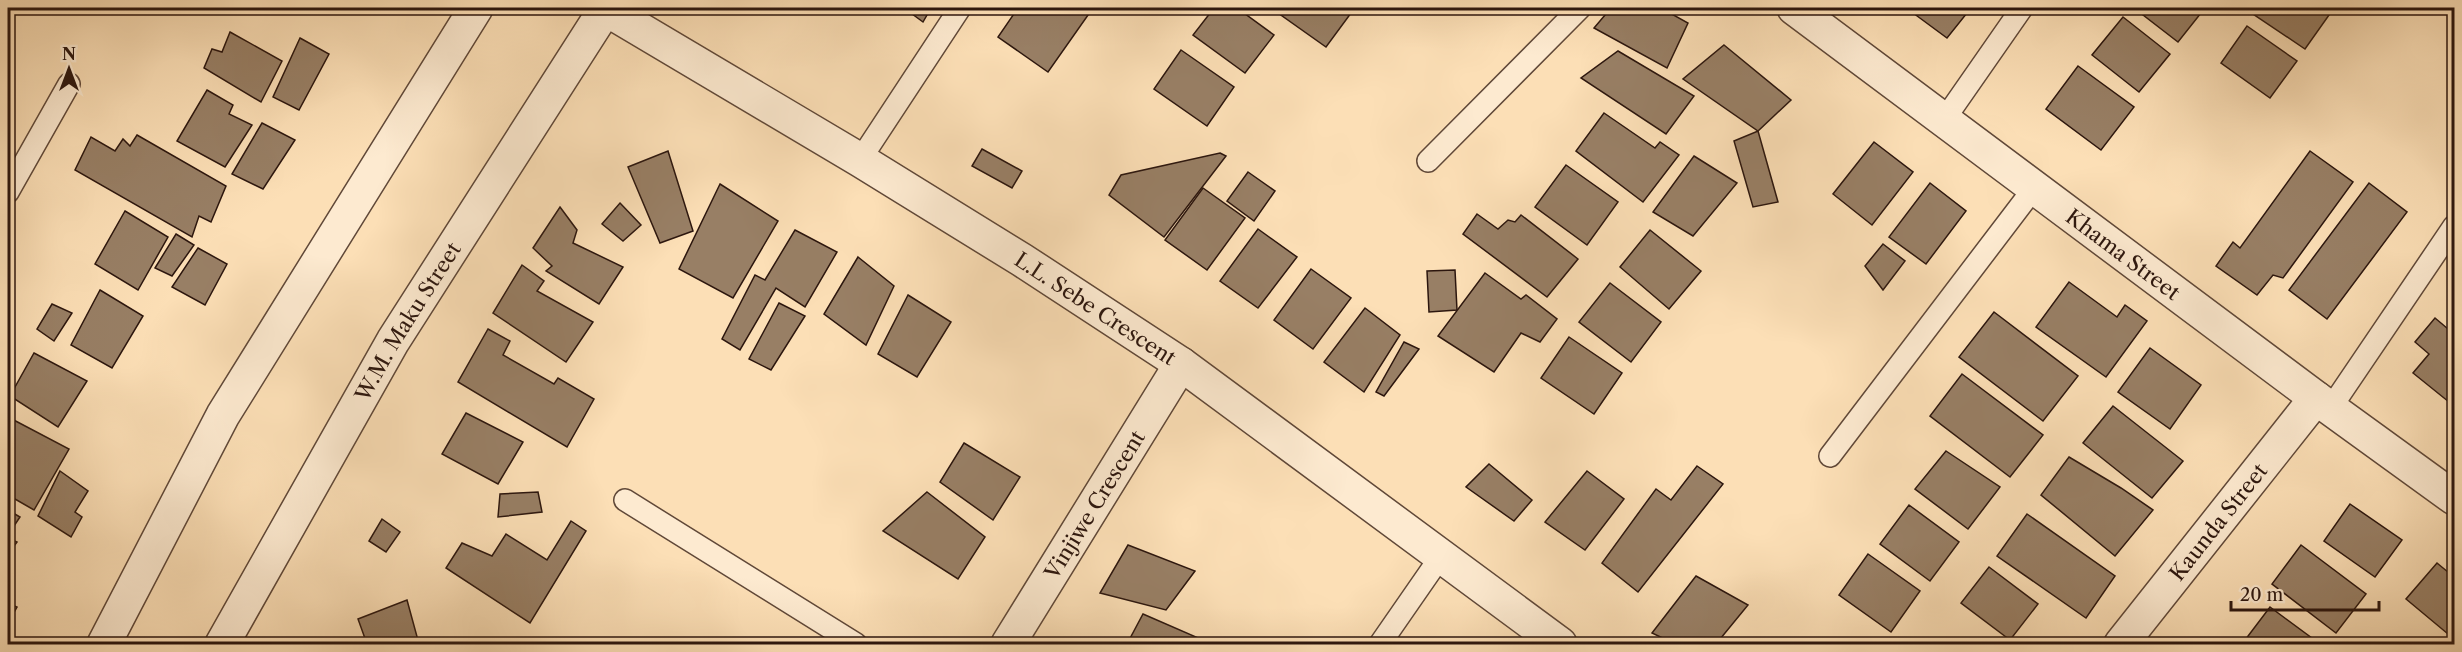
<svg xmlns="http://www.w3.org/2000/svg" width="2462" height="652" font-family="'Libre Caslon Text',serif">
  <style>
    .building { fill: #987f65; stroke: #2c160e; stroke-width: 1.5 }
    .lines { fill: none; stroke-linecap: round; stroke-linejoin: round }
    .service-casing { stroke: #604838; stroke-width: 24 }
    .minor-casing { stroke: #604838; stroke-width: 36 }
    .tertiary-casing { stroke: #604838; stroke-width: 36 }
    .service { stroke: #fdead0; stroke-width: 21 }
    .minor { stroke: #fdead0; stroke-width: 33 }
    .tertiary { stroke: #fdead0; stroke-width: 33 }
    .labels { text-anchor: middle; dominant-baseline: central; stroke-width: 4.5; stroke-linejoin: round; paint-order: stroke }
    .street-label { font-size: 21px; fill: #2c160e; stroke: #fdead0 }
  </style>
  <rect width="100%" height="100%" fill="#fcdfb6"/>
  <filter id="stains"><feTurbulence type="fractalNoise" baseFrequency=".00333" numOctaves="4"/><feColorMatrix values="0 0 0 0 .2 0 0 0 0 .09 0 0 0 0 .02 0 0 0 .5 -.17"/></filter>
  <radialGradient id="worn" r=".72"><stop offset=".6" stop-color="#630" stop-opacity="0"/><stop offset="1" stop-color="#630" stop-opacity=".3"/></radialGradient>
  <!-- building -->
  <g class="building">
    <polygon points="904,8 931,8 923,22"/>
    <polygon points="1018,8 1093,8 1048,72 998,37"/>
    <polygon points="1214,8 1237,8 1274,35 1245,73 1193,35"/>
    <polygon points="1271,8 1352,8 1354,9 1326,47"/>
    <polygon points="1611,8 1661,8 1688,23 1667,68 1594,28"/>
    <polygon points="1911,8 1971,8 1947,38 1909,10"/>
    <polygon points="2134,8 2205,8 2178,42"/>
    <polygon points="2258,8 2334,8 2305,49 2253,14"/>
    <polygon points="2123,17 2170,54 2139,92 2092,55"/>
    <polygon points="2247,26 2297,61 2270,98 2221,63"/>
    <polygon points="230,32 282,61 261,102 204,68 212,49 222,52"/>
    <polygon points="300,38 329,54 299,110 273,97"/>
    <polygon points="1724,45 1791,100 1758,131 1683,79"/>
    <polygon points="1181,50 1234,87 1207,126 1154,89"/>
    <polygon points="1618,51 1694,96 1666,134 1581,78"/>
    <polygon points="2078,66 2134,107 2101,150 2046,109"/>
    <polygon points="207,90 233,105 229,114 252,125 225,167 177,141"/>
    <polygon points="1604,113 1655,148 1660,142 1679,155 1643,202 1576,151"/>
    <polygon points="262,123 295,140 263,189 232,174"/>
    <polygon points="1758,131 1778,202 1753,207 1734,141"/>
    <polygon points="137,135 226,186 211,222 199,216 192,237 75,170 91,137 115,151 123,139 130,146"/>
    <polygon points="1874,142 1913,172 1872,225 1833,194"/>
    <polygon points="982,149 1022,171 1012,188 972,166"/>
    <polygon points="668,151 693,231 660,243 628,167"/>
    <polygon points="2310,151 2353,182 2283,278 2273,275 2257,295 2216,266 2233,242 2240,248"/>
    <polygon points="1220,153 1226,156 1164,237 1109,195 1121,175"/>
    <polygon points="1694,156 1737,183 1693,236 1653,212"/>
    <polygon points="1566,165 1618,202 1587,245 1535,207"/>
    <polygon points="1248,172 1275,191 1254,221 1227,201"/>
    <polygon points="1930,183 1966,211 1926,264 1889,237"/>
    <polygon points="2369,183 2407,212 2327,319 2289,290"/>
    <polygon points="720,184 778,221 733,298 679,269"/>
    <polygon points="1203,188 1245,218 1207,270 1165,240"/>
    <polygon points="620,203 641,225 623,241 602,224"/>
    <polygon points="560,207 577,230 573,243 623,267 599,304 546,271 552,266 533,248"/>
    <polygon points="125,211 168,237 138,290 95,264"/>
    <polygon points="1477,214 1498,229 1508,220 1515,222 1521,215 1578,259 1547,297 1463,234"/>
    <polygon points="1258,229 1297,257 1258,308 1220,281"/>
    <polygon points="795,230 837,252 805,307 776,288 740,350 722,339 755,275 765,280"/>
    <polygon points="1650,230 1701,271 1669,309 1620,267"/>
    <polygon points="176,234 194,245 172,276 155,268"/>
    <polygon points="1883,244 1905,261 1883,290 1865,266"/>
    <polygon points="198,248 227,264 205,305 172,287"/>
    <polygon points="858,257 894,286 866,345 824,314"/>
    <polygon points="522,265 544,281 537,291 593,322 566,362 493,313"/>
    <polygon points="1311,269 1351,298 1313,349 1274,320"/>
    <polygon points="1455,270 1457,310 1429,312 1427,271"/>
    <polygon points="1485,273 1521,299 1526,295 1557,319 1540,342 1521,333 1494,372 1438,336"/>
    <polygon points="2069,282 2117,317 2125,305 2147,321 2106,377 2036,327"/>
    <polygon points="1610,283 1661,322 1631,362 1579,322"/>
    <polygon points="100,290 143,316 112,368 71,345"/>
    <polygon points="908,295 951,322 917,377 878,354"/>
    <polygon points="779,303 805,316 771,370 749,359"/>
    <polygon points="52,304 72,313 54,341 37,329"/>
    <polygon points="1365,308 1400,335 1364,392 1324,362"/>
    <polygon points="1994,312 2078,376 2043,421 1959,357"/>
    <polygon points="2435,318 2454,334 2454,406 2413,373 2429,354 2415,342"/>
    <polygon points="488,329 510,341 503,355 554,384 558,378 594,399 567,447 458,382"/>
    <polygon points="1569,337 1622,373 1594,414 1541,378"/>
    <polygon points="1404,342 1419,349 1384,396 1376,392"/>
    <polygon points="2150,348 2201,385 2170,429 2118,392"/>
    <polygon points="34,353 87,381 58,427 10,396"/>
    <polygon points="1962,374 2043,435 2010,477 1930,416"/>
    <polygon points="2113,406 2183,461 2152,498 2083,443"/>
    <polygon points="466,413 523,442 498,484 442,454"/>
    <polygon points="8,417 69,449 34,510 8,495"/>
    <polygon points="964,443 1020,477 993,520 940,482"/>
    <polygon points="1946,451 2000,487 1968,529 1915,489"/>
    <polygon points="2069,457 2121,488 2153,510 2115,556 2041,495"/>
    <polygon points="1489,464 1532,500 1514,521 1466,487"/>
    <polygon points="1697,466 1723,484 1638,592 1602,563 1656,489 1671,500"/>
    <polygon points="60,471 88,491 75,512 82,517 71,537 38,516"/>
    <polygon points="1587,471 1624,499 1585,550 1545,522"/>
    <polygon points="538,492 542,512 498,517 500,494"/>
    <polygon points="927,492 985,537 958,579 883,531"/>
    <polygon points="2350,504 2402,540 2375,577 2324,541"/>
    <polygon points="1909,505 1959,542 1930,581 1880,544"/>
    <polygon points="8,510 20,517 8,535"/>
    <polygon points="2027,514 2115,576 2086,618 1997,556"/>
    <polygon points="382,519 400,532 386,552 369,541"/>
    <polygon points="571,521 586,531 530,623 446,568 462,543 492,556 506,534 547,560"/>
    <polygon points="8,538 17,542 8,554"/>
    <polygon points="1128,545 1195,571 1166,610 1100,593"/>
    <polygon points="2301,545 2366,594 2336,633 2272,584"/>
    <polygon points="1868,554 1920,591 1891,632 1839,595"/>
    <polygon points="2437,563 2454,577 2454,639 2406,599"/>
    <polygon points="1989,567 2038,604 2010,640 1961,603"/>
    <polygon points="1696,576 1748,605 1716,644 1675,644 1652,633"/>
    <polygon points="407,600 419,644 367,644 358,619"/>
    <polygon points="8,603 17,607 8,623"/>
    <polygon points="2270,607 2320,644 2242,644"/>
    <polygon points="1143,614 1203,640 1201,644 1127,644"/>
  </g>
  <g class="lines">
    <defs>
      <g id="service">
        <polyline points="1944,120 2022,8"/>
        <polyline points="860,160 960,8"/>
        <polyline points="1428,161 1580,8"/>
        <polyline points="8,192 69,84"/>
        <polyline points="2330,409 2454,226"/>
        <polyline points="1830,456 2034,188"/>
        <polyline points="625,500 856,644"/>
        <polyline points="1380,644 1441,556"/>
      </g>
      <g id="minor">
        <path id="s1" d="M604,8L860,160L1022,260L1181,364L1560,644"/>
        <path id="s2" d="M1794,8L2316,398L2454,498"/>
        <path id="s3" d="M1008,644L1181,364"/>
        <path id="s4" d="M2121,644L2316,398"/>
      </g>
      <g id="tertiary">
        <polyline points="104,644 223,415 476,8"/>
        <path id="s5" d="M222,644L393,341L606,8"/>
      </g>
    </defs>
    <!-- service casing -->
    <use href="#service" class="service-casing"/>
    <!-- minor casing -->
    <use href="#minor" class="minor-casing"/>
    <!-- tertiary casing -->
    <use href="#tertiary" class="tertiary-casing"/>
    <!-- service -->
    <use href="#service" class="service"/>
    <!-- minor -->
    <use href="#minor" class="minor"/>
    <!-- tertiary -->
    <use href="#tertiary" class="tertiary"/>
  </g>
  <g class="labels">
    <!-- street labels -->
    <g class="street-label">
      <text stroke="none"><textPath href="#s2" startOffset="411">Khama Street</textPath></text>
      <text stroke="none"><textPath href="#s1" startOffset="576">L.L. Sebe Crescent</textPath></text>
      <text stroke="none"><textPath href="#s5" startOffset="372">W.M. Maku Street</textPath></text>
      <text stroke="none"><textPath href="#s3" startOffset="164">Vinjiwe Crescent</textPath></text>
      <text stroke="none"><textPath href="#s4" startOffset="156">Kaunda Street</textPath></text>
    </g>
  </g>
  <!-- margin -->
  <rect width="2462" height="652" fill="none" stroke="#fcdfb6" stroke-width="30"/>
  <rect x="9" y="9" width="2444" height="634" fill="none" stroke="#2c160e" stroke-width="3"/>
  <rect x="15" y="15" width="2432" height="622" fill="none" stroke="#2c160e" stroke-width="1.5"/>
  <!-- north arrow -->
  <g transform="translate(69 69)" stroke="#fdead0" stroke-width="4.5" paint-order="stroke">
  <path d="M0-4.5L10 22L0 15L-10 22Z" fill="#2c160e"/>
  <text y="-9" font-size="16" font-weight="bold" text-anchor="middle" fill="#2c160e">N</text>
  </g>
  <!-- scale -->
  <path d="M2231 601v9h148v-9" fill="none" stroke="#2c160e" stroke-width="3"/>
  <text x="2240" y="601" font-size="18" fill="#2c160e" stroke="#fdead0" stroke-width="4.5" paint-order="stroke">20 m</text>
  <rect width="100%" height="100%" filter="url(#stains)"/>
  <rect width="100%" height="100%" fill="url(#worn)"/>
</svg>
